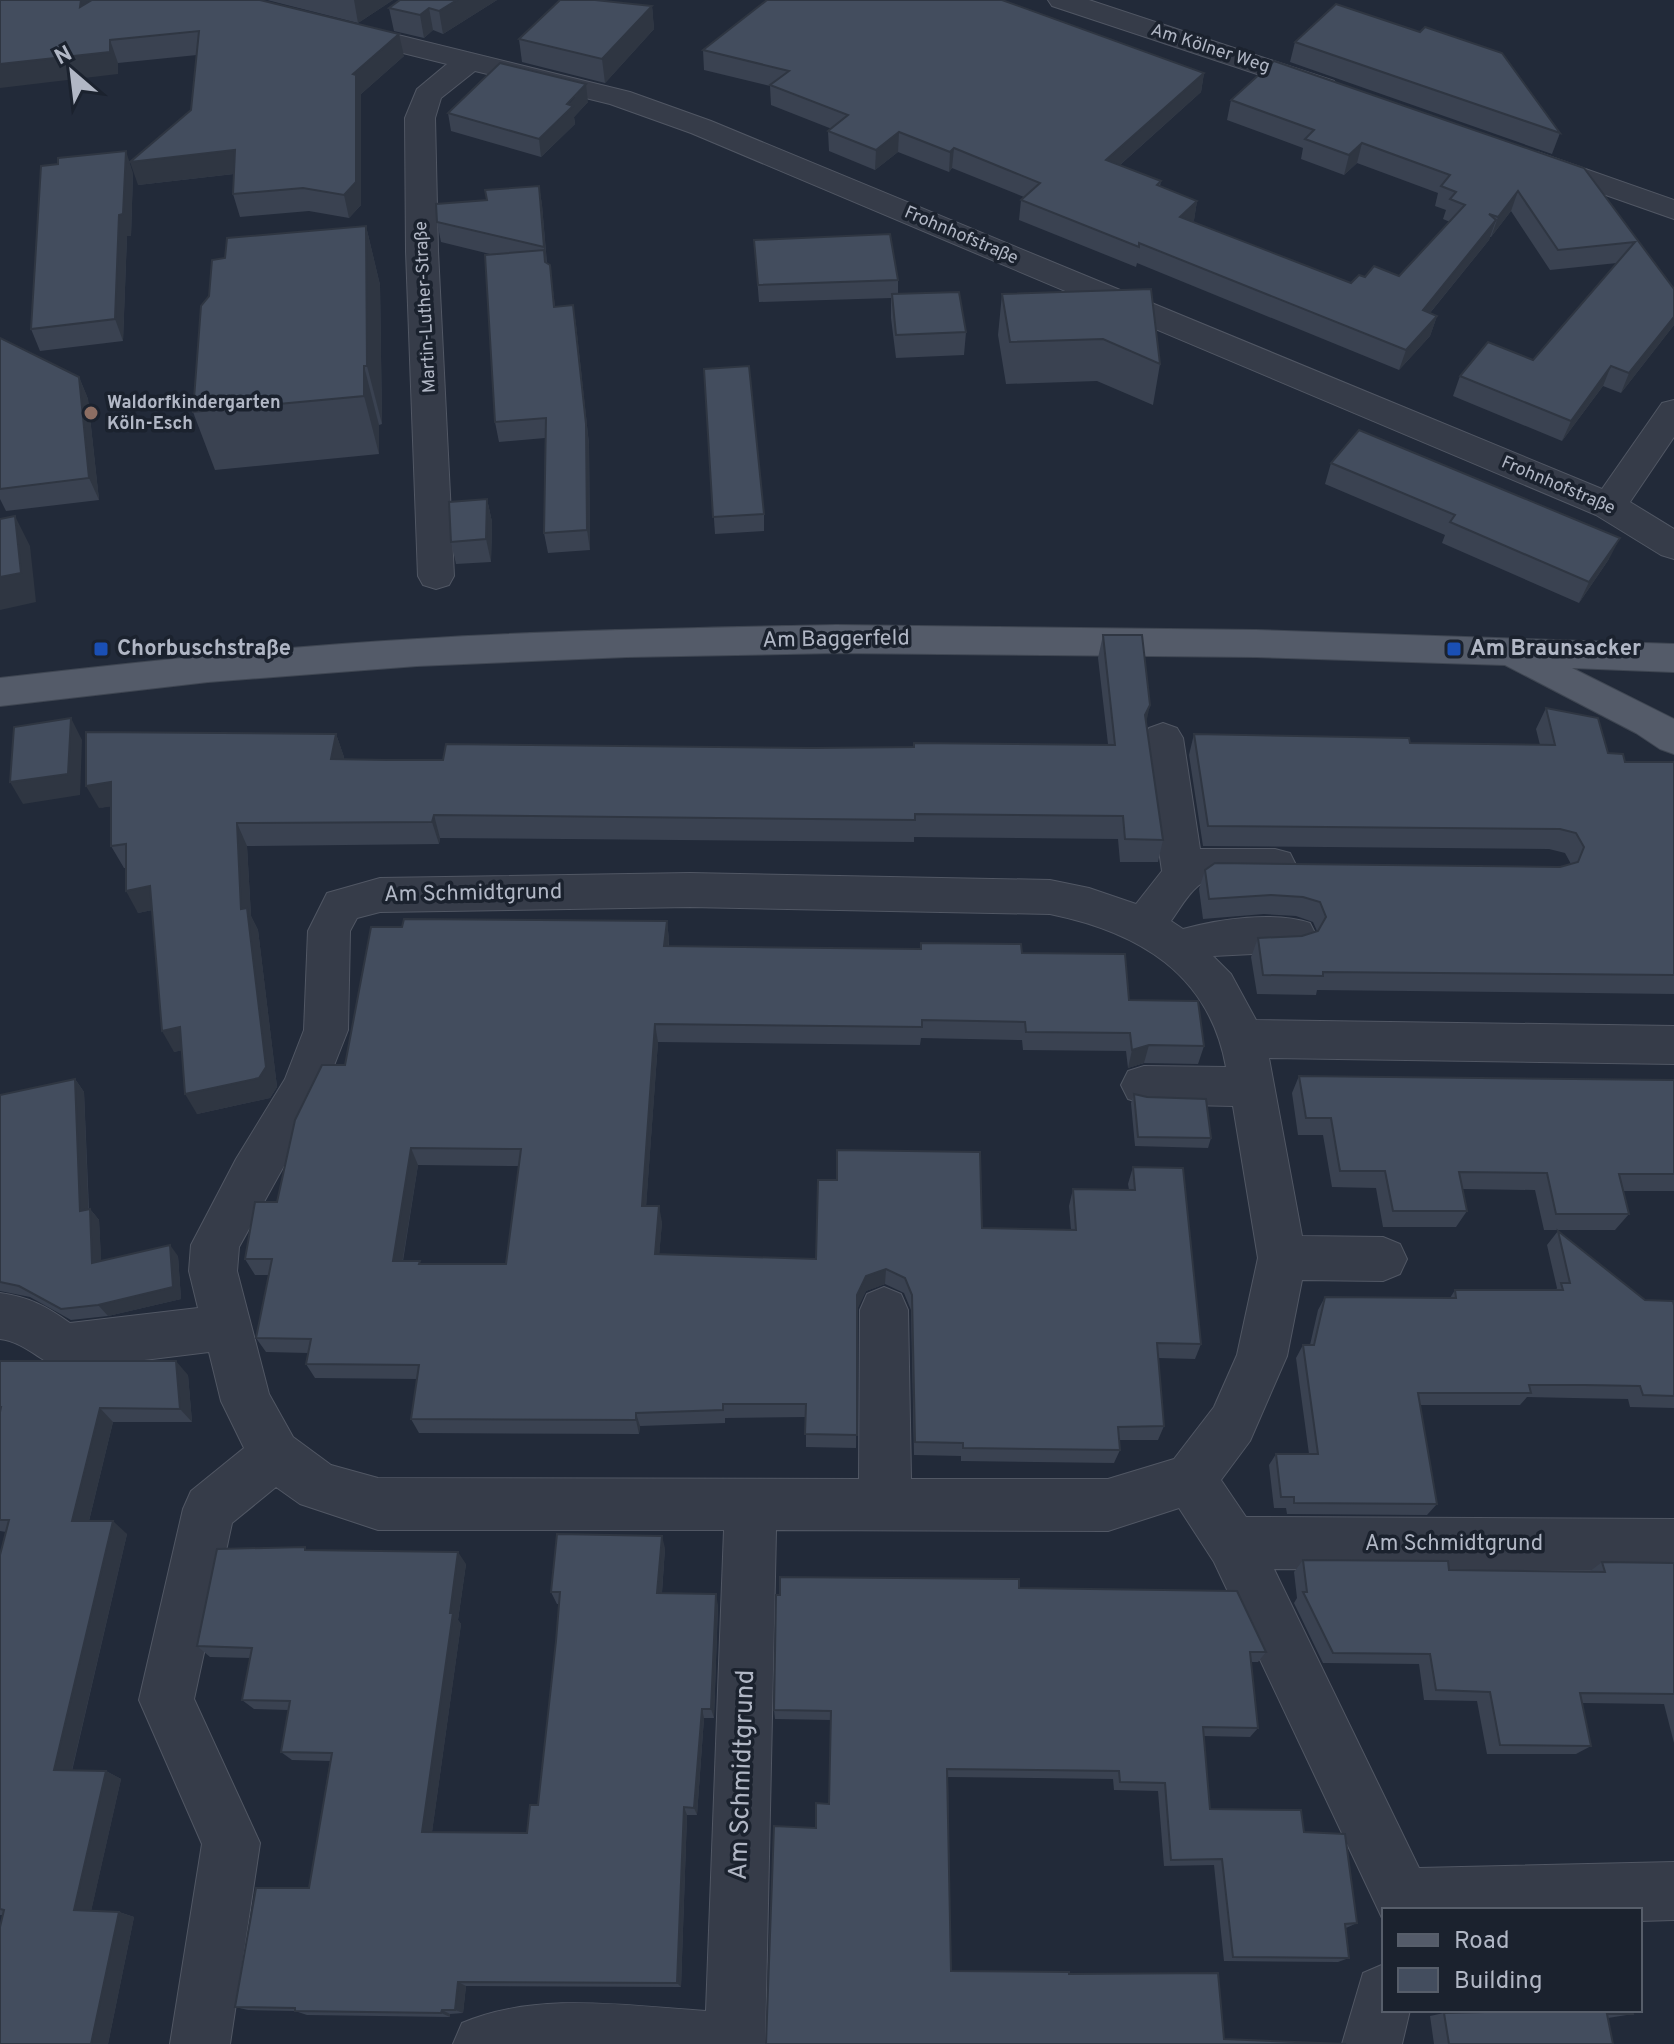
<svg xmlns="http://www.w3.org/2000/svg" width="1674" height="2044" font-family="Overpass,sans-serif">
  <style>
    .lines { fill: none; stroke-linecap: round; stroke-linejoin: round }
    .minor-casing { stroke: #515764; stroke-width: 2 }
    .major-casing { stroke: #3f4652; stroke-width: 2 }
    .minor { fill: #363c49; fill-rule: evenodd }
    .major { fill: #545b69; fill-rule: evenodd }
    .wall { fill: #3a4251; fill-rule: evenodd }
    .shaded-wall { fill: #2f3642 }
    .building { fill: #434d5e; stroke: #2f3642; stroke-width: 2; fill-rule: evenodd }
    .education-dot { fill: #8d6e63; stroke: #1b222e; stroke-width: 3 }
    .transit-dot { fill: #1a4fb4; stroke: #1b222e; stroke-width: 3 }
    .labels { text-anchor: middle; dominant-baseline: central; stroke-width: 7; stroke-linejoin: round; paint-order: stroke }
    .far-street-label { font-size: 18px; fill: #b1b7c5; stroke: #1b222e }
    .far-poi-label { font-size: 18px; font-weight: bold; fill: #b1b7c5; stroke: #1b222e; text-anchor: start }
    .street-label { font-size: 22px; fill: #b1b7c5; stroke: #1b222e }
    .poi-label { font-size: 22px; font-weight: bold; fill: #b1b7c5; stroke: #1b222e; text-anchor: start }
    .near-street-label { font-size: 26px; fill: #b1b7c5; stroke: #1b222e }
  </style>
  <rect width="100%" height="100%" fill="#222a39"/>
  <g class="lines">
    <defs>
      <g id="minor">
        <polygon points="1048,0 1089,0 1334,81 1338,87 1334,93 1324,96 1314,93 1052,6"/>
        <polygon points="345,22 630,92 711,121 1602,489 1662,403 1674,400 1674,437 1630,502 1674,529 1674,559 1661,555 1596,515 691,133 610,104 475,71 441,98 435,118 438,251 454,576 449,585 436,589 423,585 418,576 406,251 405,118 417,89 447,64 335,36 331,30 335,24"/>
        <polygon points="1537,152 1674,200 1674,219 1526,167 1522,161 1526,155"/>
        <path d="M1163,723L1177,728L1183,738L1200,849H1275L1290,853L1296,865L1290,877C1266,884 1213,872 1198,886C1187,895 1179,910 1171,921L1183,929C1219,919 1275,911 1310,923L1316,935L1310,947L1295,952L1213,956L1231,974L1256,1020L1674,1026V1064L1269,1058L1302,1236L1383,1237L1400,1244L1407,1259L1400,1274L1383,1281L1302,1280L1287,1356L1250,1441L1221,1480L1246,1517L1674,1519V1571L1274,1569L1419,1868L1674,1862V1920L1640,1921V1910H1384L1382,1918L1214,1562L1179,1508L1108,1531L776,1530L765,2044H453L462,2023C537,1991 627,2006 706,2011L724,1530H378L300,1504L276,1487L232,1523L194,1699L260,1843L230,2044H170L202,1844L139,1700L183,1509L191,1491L244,1448L221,1401L209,1352L63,1370C40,1361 24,1342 0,1339V1293C29,1297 46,1306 70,1323L198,1308L189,1271L191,1245L236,1159L285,1079L304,1030L308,931L327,893L380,878L690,873L1050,880L1089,888L1136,904L1162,871L1143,738L1149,728ZM690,907L1050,914C1138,932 1209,973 1226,1067L1144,1066L1128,1071L1121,1085L1128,1099L1144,1104L1233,1106L1258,1258L1237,1355L1214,1407L1174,1459L1108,1479H911L908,1310L901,1294L884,1287L867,1294L860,1310L859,1479L378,1478L331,1465L293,1437L269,1394L237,1271L239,1247L320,1101L348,1030L350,931L357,918L380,912Z"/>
        <polygon points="1384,1964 1384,2010 1410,2010 1402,2044 1342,2044 1363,1973"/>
      </g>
      <path id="major" d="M836,625L1256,630L1674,644V672L1572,668L1674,719V754L1660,749L1636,733L1505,665L1256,657L836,653L627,657L417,666L208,682L0,706V678C139,662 278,647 417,639C557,630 697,628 836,625Z"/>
    </defs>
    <!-- minor casing -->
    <use href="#minor" class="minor-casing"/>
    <!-- major casing -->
    <use href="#major" class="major-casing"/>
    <!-- minor -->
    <use href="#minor" class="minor"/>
    <!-- major -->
    <use href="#major" class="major"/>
  </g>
  <!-- wall -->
  <g class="wall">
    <polygon points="0,0 90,0 90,1 404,56 361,94 361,205 349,218 309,211 240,217 233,194 234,174 138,185 191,110 197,55 118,63 118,74"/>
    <polygon points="267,0 393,0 358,23"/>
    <polygon points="400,0 497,0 443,34 433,30 424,38 394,31 389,8"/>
    <polygon points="652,6 654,29 605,83 522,62 519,39"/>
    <polygon points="1420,32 1560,133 1552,154 1290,62 1295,42"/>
    <polygon points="703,50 1204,73 1201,92 1120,165 1161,181 1160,186 1197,201 1194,220 1192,222 1351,283 1365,277 1399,276 1450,222 1443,219 1446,210 1435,206 1438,193 1357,163 1344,175 1301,159 1303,148 1227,120 1231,100 1584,168 1674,289 1674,325 1621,393 1603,386 1562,441 1453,396 1460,376 1533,360 1617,263 1550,270 1511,211 1491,237 1490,237 1489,240 1430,313 1437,316 1430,336 1399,370 1137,263 1136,267 1019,220 1021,200 1024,197 952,168 949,172 898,152 875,170 829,151 828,131 832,129 771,105 770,86 704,70"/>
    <polygon points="588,102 574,117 575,124 541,157 451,131 448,113"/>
    <polygon points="133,173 131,236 127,236 123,341 40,351 31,329"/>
    <polygon points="539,186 542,205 547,263 550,265 555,307 573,305 576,325 589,444 590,550 548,553 544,533 545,438 499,442 495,422 494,255 441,242 437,222 487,200"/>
    <polygon points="366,226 380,285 382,424 379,425 379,454 215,470 193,412 209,296 225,258"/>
    <polygon points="754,240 898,280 898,294 966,332 964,355 896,358 891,318 891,298 759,302"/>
    <polygon points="1002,294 1160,364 1153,405 1097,381 1006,384 998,335"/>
    <polygon points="0,338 79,377 88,399 99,500 6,511 0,499"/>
    <polygon points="704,369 764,514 764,531 715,534"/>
    <polygon points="1331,463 1609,559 1579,603 1442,543 1445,535 1325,484"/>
    <polygon points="487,499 492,522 491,562 456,564 451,542"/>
    <polygon points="1103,635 1146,724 1163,840 1158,862 1120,862 1118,839 914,837 914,842 440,838 439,844 247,846 251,916 258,930 277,1087 270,1098 197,1114 182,1050 174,1052 152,910 138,913 126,868 124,868 111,846 111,806 99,808 336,734 344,757 344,759 443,760 813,748 1108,744 1098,658"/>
    <polygon points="1546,708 1608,753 1625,762 1674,762 1674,994 1317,990 1316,995 1257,994 1251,957 1258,938 1302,936 1317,931 1313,922 1296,916 1264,914 1203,919 1199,889 1205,870 1560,867 1571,864 1565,853 1549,849 1203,846 1189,755 1194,734 1410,743 1540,745 1536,729"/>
    <path d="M667,921L669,940V946L1022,953L1129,1000L1204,1046L1198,1064L1144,1063L1128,1068L1126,1051L1023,1050L1022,1040L921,1038L920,1045L658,1042L646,1206L662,1222L659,1255L816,1259L982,1228L1071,1230L1069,1206L1073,1189L1129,1190L1128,1184L1133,1167L1201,1344L1195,1359L1158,1358L1164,1426L1158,1440H1119L1120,1450L1114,1463L961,1461V1456L914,1455L911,1310L904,1293L885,1284L866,1291L857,1309L856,1448L806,1447V1417L725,1418V1423L640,1426L639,1434L419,1433L411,1419L417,1379L315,1378L306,1364L308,1353L266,1352L256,1338L269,1275H255L245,1259L277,1202L345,1065L402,927ZM418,1165L519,1166L506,1264H421L403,1261Z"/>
    <polygon points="1299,1076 1674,1080 1674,1191 1623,1191 1629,1214 1615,1230 1544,1230 1535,1190 1462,1189 1467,1211 1456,1227 1383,1227 1376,1188 1332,1187 1323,1135 1298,1135 1292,1093"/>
    <polygon points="75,1079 84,1092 89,1209 90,1209 99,1220 101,1261 178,1256 181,1299 108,1316 71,1320 30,1297 0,1291 0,1095"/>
    <polygon points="1134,1094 1211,1138 1208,1148 1135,1146 1131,1103"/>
    <polygon points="1558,1231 1645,1300 1674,1305 1674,1408 1630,1407 1628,1399 1573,1398 1527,1397 1520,1405 1420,1405 1437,1504 1427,1515 1287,1514 1286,1508 1274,1508 1269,1465 1276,1454 1309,1454 1296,1358 1303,1345 1310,1345 1318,1310 1325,1297 1450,1298 1455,1290 1556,1290 1557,1288 1547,1245"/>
    <polygon points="0,1361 188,1375 192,1422 113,1422 89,1521 127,1534 72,1771 106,1771 121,1779 91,1911 119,1912 134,1917 108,2044 0,2044 3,1915 0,1915 0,1555 6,1532 0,1531"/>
    <polygon points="665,1548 662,1593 718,1605 714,1718 704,1718 697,1815 687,1815 681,1987 466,1986 463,2013 450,2014 450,2017 307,2015 295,2011 248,2010 235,2007 309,1888 330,1761 292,1760 281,1752 288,1710 254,1709 242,1700 250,1658 210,1657 197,1646 308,1550 466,1564 458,1620 461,1624 432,1832 527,1833 538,1805 556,1641 559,1604 557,1604 551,1592"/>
    <polygon points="1303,1560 1449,1570 1589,1572 1602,1562 1674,1563 1674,1743 1664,1704 1582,1703 1591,1746 1576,1754 1487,1754 1477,1701 1424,1700 1419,1664 1323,1663 1294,1603 1297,1598 1294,1572"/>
    <polygon points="1019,1588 1266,1652 1258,1662 1251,1662 1258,1728 1250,1737 1204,1736 1210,1809 1304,1832 1357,1923 1346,1928 1349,1958 1338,1962 1224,1961 1214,1865 1164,1866 1158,1791 1114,1790 1113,1779 948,1777 951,1971 1069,1974 1224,2039 766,2044 816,1828 829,1804 831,1720 775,1719 774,1710"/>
    <polygon points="1468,2010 1632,2010 1633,2014 1608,2018 1613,2044 1434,2044 1430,2016 1444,2013 1469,2012"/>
  </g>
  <!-- shaded-wall -->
  <g class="shaded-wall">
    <polygon points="81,0 90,0 88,29 80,7"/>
    <polygon points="354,0 393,0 358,23"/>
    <polygon points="457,0 497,0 443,34 439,11"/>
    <polygon points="652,6 654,29 605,83 602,59"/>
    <polygon points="429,8 433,30 424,38 420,15"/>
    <polygon points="399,34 404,56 361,94 361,205 349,218 344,195 353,74"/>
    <polygon points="110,40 118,63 118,74 0,88 0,64"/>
    <polygon points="1204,73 1201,92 1103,180 1106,160"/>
    <polygon points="586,84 588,102 574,117 575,124 541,157 539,139"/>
    <polygon points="899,132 898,152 875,170 876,150"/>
    <polygon points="1362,143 1357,163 1344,175 1349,155"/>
    <polygon points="954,148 952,168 949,172 950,152"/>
    <polygon points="235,150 242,173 138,185 130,162"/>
    <polygon points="126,151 133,173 131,236 127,236 123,341 115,319 119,215"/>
    <polygon points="539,186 542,205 547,267 544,247"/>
    <polygon points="1518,191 1511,211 1491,237 1498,217"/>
    <polygon points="1197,201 1194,220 1176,237 1180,217"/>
    <polygon points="1496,220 1489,240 1416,330 1423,310"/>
    <polygon points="366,226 380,285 382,424 367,366"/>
    <polygon points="573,305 589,444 590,550 587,530"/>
    <polygon points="1437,316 1430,336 1399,370 1406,350"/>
    <polygon points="1674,317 1674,325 1621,393 1629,373"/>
    <polygon points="364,366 379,425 379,454 364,396"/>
    <polygon points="1611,366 1603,386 1562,441 1571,421"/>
    <polygon points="79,377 88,399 99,500 89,478"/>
    <polygon points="487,499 492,522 491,562 486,539"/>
    <polygon points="15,516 30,546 36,602 0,610 0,577"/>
    <polygon points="1620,538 1609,559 1579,603 1589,582"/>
    <polygon points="1150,705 1145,728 1145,715"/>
    <polygon points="71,718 82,740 80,795 23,804 10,782"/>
    <polygon points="336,734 344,757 339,782 331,759"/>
    <polygon points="111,782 123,805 99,808 86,786"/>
    <polygon points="434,815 440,838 439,844 432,822"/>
    <polygon points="237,823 247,846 251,916 258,930 277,1087 270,1098 197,1114 185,1094 241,909"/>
    <polygon points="150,886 162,908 138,913 126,891"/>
    <polygon points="667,921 669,940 667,965 664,946"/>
    <polygon points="655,1024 658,1042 645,1222 642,1206"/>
    <polygon points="180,1027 192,1048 174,1052 162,1031"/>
    <polygon points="1149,1045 1144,1063 1128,1068 1132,1050"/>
    <polygon points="75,1079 84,1092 89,1223 80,1211"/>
    <polygon points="411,1148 418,1165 400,1276 393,1261"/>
    <polygon points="659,1206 662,1222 658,1270 655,1254"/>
    <polygon points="90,1209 99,1220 102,1274 92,1263"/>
    <polygon points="170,1245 178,1256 181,1299 108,1316 98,1305"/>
    <polygon points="886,1269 885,1284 866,1291 857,1310 857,1295 866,1276"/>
    <polygon points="176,1361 188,1375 192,1422 180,1409"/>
    <polygon points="100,1408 113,1422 86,1533 72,1521"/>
    <polygon points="636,1413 640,1426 639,1434 636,1420"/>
    <polygon points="113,1521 127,1534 70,1778 54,1770"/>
    <polygon points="662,1536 665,1548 661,1605 657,1593"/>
    <polygon points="458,1552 466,1564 458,1620 461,1624 431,1839 422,1832"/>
    <polygon points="716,1594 718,1605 714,1718 711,1709"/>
    <polygon points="702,1709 704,1718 697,1815 694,1808"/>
    <polygon points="106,1771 121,1779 90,1916 74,1910"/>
    <polygon points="684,1807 687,1815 681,1987 677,1983"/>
    <polygon points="119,1912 134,1917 108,2044 91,2044"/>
    <polygon points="458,1982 466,1986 463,2013 455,2010"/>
    <polygon points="442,2010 450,2014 450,2017 441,2013"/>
  </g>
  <!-- building -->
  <g class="building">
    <polygon points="0,0 81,0 80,7 92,0 260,0 399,34 353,74 356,75 356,182 344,195 303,188 233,194 235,150 130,162 191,110 199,31 110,40 110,52 0,64"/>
    <polygon points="400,0 457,0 439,11 429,8 420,15 389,8"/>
    <polygon points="560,0 595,0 652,6 602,59 519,39"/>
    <polygon points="767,0 1002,0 1204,73 1106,160 1161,181 1157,185 1197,201 1180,217 1351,283 1359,275 1365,277 1374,266 1399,276 1465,205 1450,199 1456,192 1441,186 1450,175 1362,143 1349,155 1305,139 1314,130 1231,100 1274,61 1584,168 1674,289 1674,317 1629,373 1611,366 1571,421 1460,376 1488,342 1533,360 1635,242 1558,250 1518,191 1498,217 1489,214 1496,220 1423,310 1437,316 1406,350 1139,243 1139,247 1021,200 1040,183 954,148 950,152 899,132 876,150 828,131 848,115 770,85 789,71 703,50"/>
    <polygon points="1336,4 1420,32 1425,27 1502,53 1560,133 1295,42"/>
    <polygon points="500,63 586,84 567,104 573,106 539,139 448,113"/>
    <polygon points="126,151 123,214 119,215 115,319 31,329 41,166 58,164 58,158"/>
    <polygon points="539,186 544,247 437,222 436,204 487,200 485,190"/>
    <polygon points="366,226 367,366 364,366 364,396 193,412 201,306 209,296 212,260 225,258 227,238"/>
    <polygon points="890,234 898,280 758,285 754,240"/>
    <polygon points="544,250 545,262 550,265 554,307 573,305 586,424 587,530 544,533 546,418 495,422 485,255"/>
    <polygon points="1151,289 1160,364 1103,339 1010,342 1002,294"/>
    <polygon points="959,292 966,332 896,335 892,294"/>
    <polygon points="0,338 79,377 89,478 0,489"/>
    <polygon points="749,366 764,514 713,517 704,369"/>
    <polygon points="1359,430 1620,538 1589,582 1450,522 1455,515 1331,463"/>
    <polygon points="487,499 486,539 451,542 449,502"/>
    <polygon points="15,516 21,573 0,577 0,519"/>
    <polygon points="1103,635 1142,635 1150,705 1145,715 1163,840 1125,839 1123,816 915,814 915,820 434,815 432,822 237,823 241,909 247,908 266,1067 259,1078 185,1094 180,1027 162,1031 150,886 126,891 126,844 111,846 111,782 86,786 86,732 336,734 331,759 387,760 443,760 446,744 813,748 914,747 914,743 1115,745"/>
    <polygon points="1546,708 1598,718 1608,753 1623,754 1625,762 1674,762 1674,975 1323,972 1323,976 1263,975 1258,938 1302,936 1318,931 1326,917 1320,902 1303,897 1271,895 1209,899 1205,870 1215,863 1560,867 1578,862 1584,847 1576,833 1560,829 1208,826 1194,734 1409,738 1410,743 1555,745"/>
    <polygon points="71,718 68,774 10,782 14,727"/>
    <path d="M404,919L667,921L664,946L921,949V943L1021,944L1022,953L1125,954L1129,1000L1198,1001L1204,1046L1149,1045L1132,1050L1130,1033L1026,1032L1025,1022L922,1020V1027L655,1024L642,1206H659L655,1254L816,1259L818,1180H837V1150L980,1152L982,1228L1076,1230L1073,1189L1135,1190L1133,1167L1183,1168L1201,1344L1157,1343L1164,1426L1118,1427L1120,1450L963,1448V1443L915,1442L912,1295L905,1278L886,1269L866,1276L857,1295V1435L805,1434L806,1404H723V1410L636,1413V1420L411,1419L419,1365L306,1364L311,1339L256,1338L272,1259H245L255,1202H277L295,1120L322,1065H345L371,927H402ZM411,1148L521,1149L506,1264H419L420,1261H393Z"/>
    <polygon points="1299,1076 1674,1080 1674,1174 1619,1174 1629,1214 1556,1214 1547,1173 1459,1172 1467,1211 1393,1211 1385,1171 1340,1171 1331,1118 1306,1118"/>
    <polygon points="75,1079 80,1211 90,1209 92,1263 170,1245 173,1287 98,1305 61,1309 19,1286 0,1282 0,1095"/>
    <polygon points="1134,1094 1147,1097 1206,1099 1211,1138 1138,1137"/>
    <polygon points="1558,1231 1645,1300 1673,1301 1674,1305 1674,1396 1643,1395 1640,1386 1584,1385 1529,1385 1531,1393 1418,1393 1437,1504 1294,1503 1294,1497 1281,1497 1276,1454 1318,1454 1303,1345 1314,1345 1325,1297 1456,1298 1455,1290 1563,1290 1561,1283 1570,1283"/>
    <polygon points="0,1361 176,1361 180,1409 100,1408 72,1521 113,1521 54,1770 106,1771 74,1910 119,1912 91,2044 0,2044 0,1927 4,1910 0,1909 0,1555 9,1520 0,1520 0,1412 1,1407 0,1407"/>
    <polygon points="557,1534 662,1536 657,1593 716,1594 711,1709 702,1709 694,1808 684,1807 677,1983 458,1982 455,2010 442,2010 441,2013 295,2011 295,2008 235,2007 256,1888 309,1888 332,1753 281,1752 290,1701 242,1700 252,1648 197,1646 217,1549 305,1547 305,1550 458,1552 450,1613 453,1613 422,1832 527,1833 530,1805 538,1805 556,1641 560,1592 551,1592"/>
    <polygon points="1303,1560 1448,1561 1449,1570 1605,1572 1602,1562 1674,1563 1674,1694 1580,1693 1591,1746 1500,1745 1490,1692 1436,1690 1430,1654 1333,1653 1303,1592 1307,1592"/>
    <polygon points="780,1577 1019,1579 1019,1588 1237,1591 1266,1652 1250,1652 1258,1728 1203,1727 1210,1809 1301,1810 1304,1832 1345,1834 1357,1923 1345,1924 1349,1958 1233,1957 1222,1859 1171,1860 1165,1783 1120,1782 1119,1771 947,1769 951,1971 1069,1972 1069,1974 1218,1973 1224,2039 1346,2044 766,2044 774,1826 816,1828 816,1803 829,1804 831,1711 774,1710 776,1595 780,1595"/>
    <polygon points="1484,2010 1632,2010 1633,2014 1607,2014 1613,2044 1449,2044 1444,2013 1484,2012"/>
  </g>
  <!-- markers -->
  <circle class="education-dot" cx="91" cy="413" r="8"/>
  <g class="transit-dot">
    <rect x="93" y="641" width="16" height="16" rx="4"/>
    <rect x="1446" y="641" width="16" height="16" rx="4"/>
  </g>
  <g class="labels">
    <!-- far-street labels -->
    <g class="far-street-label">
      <text transform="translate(1210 49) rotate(18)">Am Kölner Weg</text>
      <text transform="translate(961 236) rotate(23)">Frohnhofstraße</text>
      <text transform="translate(426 307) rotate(-93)">Martin-Luther-Straße</text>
      <text transform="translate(1558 486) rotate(23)">Frohnhofstraße</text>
    </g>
    <!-- far-poi labels -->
    <g class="far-poi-label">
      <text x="107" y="403">Waldorfkindergarten<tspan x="107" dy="21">Köln-Esch</tspan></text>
    </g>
    <!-- street labels -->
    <g class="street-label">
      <text transform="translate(836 640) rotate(-1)">Am Baggerfeld</text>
      <text transform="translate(473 894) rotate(-1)">Am Schmidtgrund</text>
      <text x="1454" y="1544">Am Schmidtgrund</text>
    </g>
    <!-- poi labels -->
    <g class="poi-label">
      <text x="117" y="649">Chorbuschstraße</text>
      <text x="1470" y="649">Am Braunsacker</text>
    </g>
    <!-- near-street labels -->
    <g class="near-street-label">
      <text transform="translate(743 1775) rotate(-88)">Am Schmidtgrund</text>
    </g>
  </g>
  <!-- legend -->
  <rect x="1382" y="1908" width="260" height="104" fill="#1b222e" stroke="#575e6a" stroke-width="2"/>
  <rect x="1398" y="1934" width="40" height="12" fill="#545b69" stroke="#575e6a" stroke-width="2"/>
  <text x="1454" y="1948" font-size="24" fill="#b1b7c5">Road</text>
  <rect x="1398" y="1968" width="40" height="24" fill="#434d5e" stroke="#575e6a" stroke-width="2"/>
  <text x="1454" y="1988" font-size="24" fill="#b1b7c5">Building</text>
  <!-- north arrow -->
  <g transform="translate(72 72) rotate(332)" stroke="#1b222e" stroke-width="6" paint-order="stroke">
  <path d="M0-6L14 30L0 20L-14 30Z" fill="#b1b7c5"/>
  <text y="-12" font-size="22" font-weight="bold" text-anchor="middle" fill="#b1b7c5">N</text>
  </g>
</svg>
